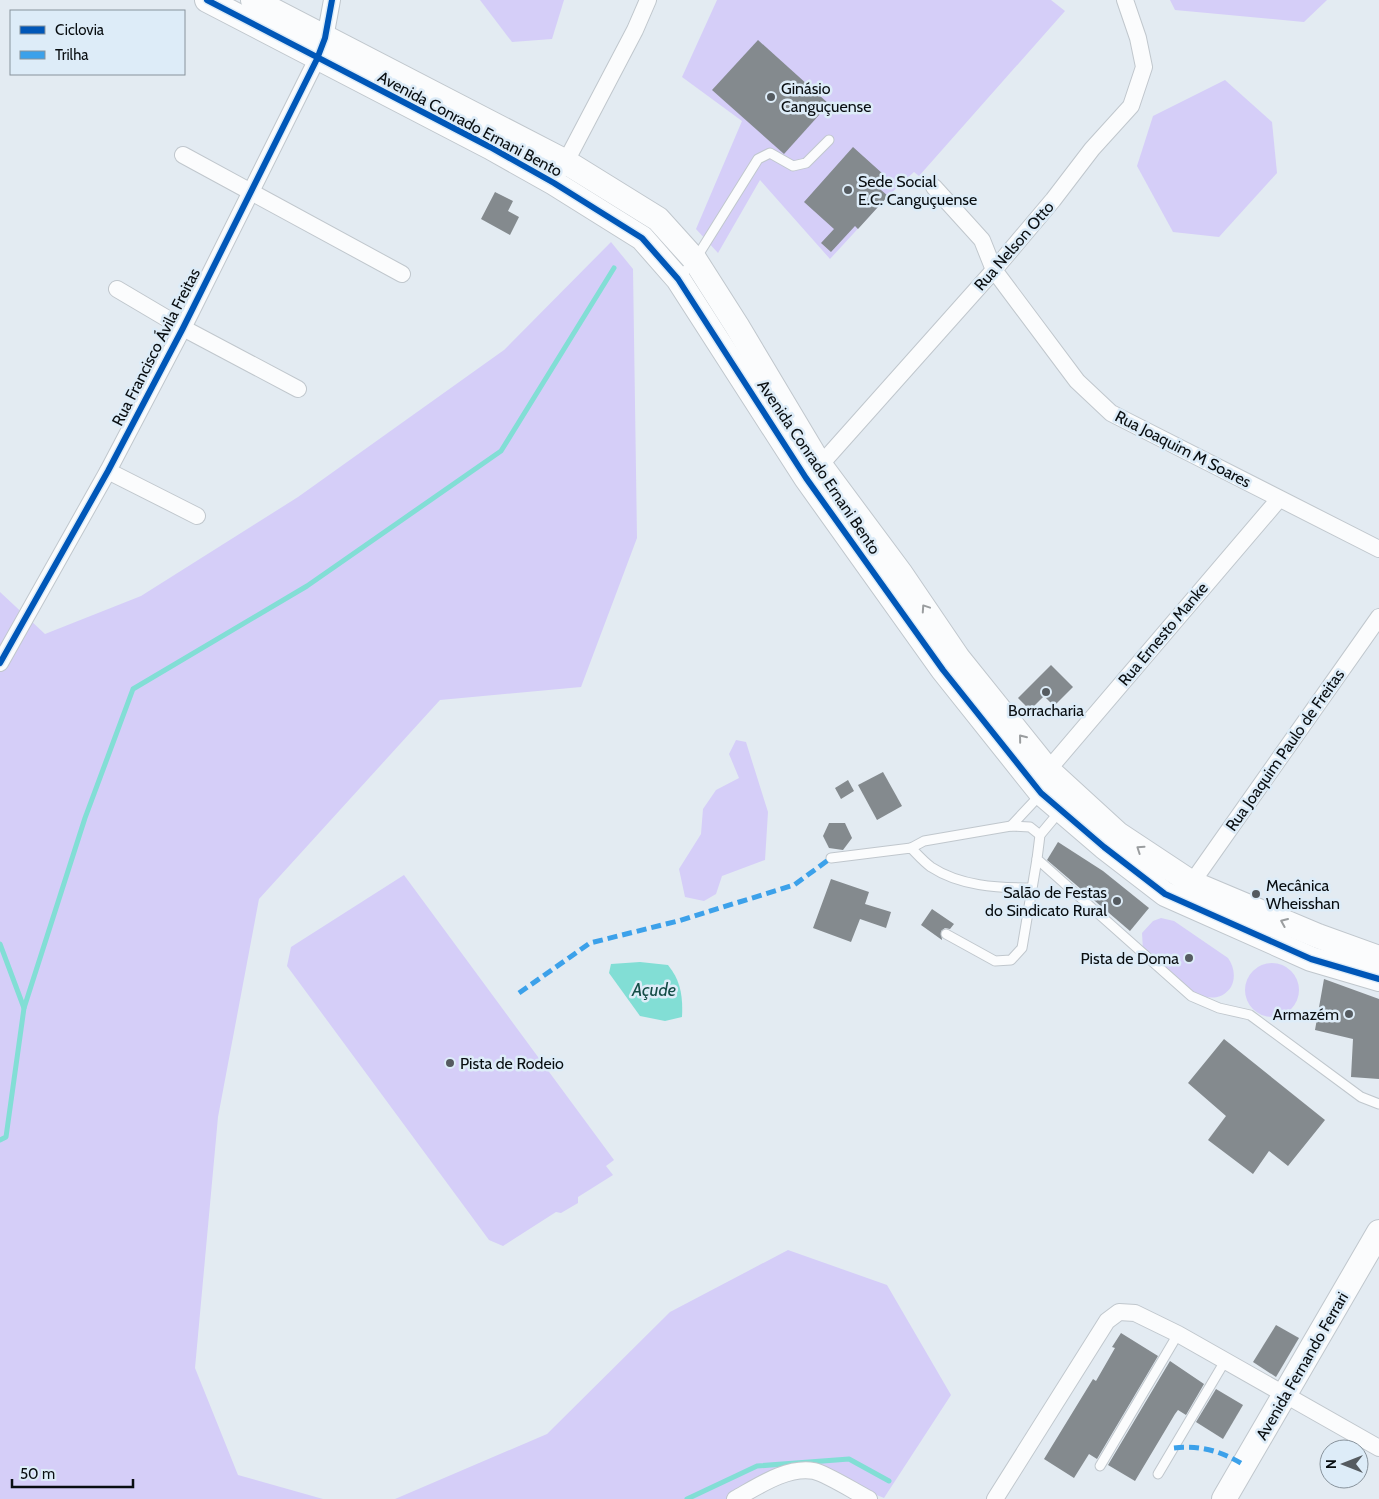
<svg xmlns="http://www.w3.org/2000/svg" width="1379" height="1499" font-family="Cabin,sans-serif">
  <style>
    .green { fill: #d5cef8 }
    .water { fill: #82ded5 }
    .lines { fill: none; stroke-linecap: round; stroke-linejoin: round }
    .stream { stroke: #82ded5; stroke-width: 5 }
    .building { fill: #848a8e }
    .lane-casing { stroke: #c0c7cd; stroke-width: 11 }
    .street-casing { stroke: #c0c7cd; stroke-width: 18 }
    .secondary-casing { stroke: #c0c7cd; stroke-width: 26 }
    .lane { stroke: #fbfcfd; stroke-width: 9 }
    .street { stroke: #fbfcfd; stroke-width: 16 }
    .secondary { stroke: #fbfcfd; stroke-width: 24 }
    .quiet { stroke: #3ca1ea; stroke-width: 5; stroke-dasharray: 10 5; stroke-linecap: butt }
    .cycleway-casing { stroke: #ddecf8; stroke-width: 9 }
    .cycleway { stroke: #0057b8; stroke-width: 6 }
    .oneway { stroke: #9a9d9f }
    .poi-dot { fill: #555b60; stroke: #ddecf8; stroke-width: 2 }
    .labels { text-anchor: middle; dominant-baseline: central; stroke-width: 5; stroke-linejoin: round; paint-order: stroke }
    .poi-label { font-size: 16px; fill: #090e11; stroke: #ddecf8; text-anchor: start }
    .street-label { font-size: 16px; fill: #090e11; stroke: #ddecf8 }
    .water-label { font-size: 18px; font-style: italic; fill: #144c46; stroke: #ddecf8 }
  </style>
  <rect width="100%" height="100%" fill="#e3ebf2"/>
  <!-- green -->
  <g class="green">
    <polygon points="480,0 564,0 552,39 512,42"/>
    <polygon points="717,0 1051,0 1065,11 919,176 914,172 888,196 830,259 760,180 718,253 696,229 742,121 682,77"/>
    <polygon points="1170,0 1327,0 1304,22 1175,10"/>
    <polygon points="1225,80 1272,122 1277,173 1219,237 1173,232 1137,166 1153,116"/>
    <polygon points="611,242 633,269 637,538 581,687 440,700 259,899 218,1117 195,1368 238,1475 323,1499 0,1499 0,592 45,634 141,596 298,497 504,350"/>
    <polygon points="736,740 746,742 768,812 765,860 722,876 716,894 704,901 685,897 679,869 701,834 703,809 716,790 739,778 729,754"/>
    <polygon points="404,875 614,1160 606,1166 613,1175 578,1197 578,1203 561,1213 556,1212 503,1246 489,1240 287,966 291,947"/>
    <path d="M1161,918L1174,921L1228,958C1234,966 1236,978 1231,987C1208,1020 1162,967 1143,950L1142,933L1153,921Z"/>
    <circle cx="1272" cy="990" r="27"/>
    <polygon points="788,1250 887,1285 951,1395 884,1498 798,1463 728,1499 395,1499 547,1434 670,1312"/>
  </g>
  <!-- water -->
  <path class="water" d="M640,962L668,965C681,981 683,997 682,1017L665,1021L640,1016L609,973L611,964Z"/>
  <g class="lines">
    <!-- stream -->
    <g class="stream">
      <polyline points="0,944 24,1008 6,1137 0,1140"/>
      <polyline points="24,1008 85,818 133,689 307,586 501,451 614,268"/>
      <polyline points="687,1499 757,1466 849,1459 889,1481"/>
    </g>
  </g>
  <!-- building -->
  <g class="building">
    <polygon points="758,40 829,104 784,154 712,90"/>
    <polygon points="853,147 883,174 874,184 888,196 858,229 855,226 831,252 821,243 834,229 804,202"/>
    <polygon points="495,192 513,201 508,211 519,217 510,235 481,219"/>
    <polygon points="1051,665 1073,687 1054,706 1044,696 1030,710 1018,698"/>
    <polygon points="883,772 902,806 877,820 858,785"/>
    <polygon points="848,780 854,791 841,799 835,788"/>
    <polygon points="829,823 845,823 852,838 843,850 829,848 823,836"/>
    <polygon points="1058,842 1103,871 1149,908 1130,931 1047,860"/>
    <polygon points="831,879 869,892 865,904 891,912 886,928 860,919 851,942 813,928"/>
    <polygon points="932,909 954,924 950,929 945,928 941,931 942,940 921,925"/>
    <polygon points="1324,979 1379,999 1379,1079 1351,1077 1353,1039 1315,1030"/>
    <polygon points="1224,1039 1325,1120 1288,1166 1269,1151 1253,1174 1208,1140 1226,1116 1188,1083"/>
    <polygon points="1276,1325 1299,1338 1276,1377 1253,1362"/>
    <polygon points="1121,1333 1158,1356 1097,1459 1089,1454 1074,1478 1044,1459 1093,1379 1096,1381 1115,1348 1112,1347"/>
    <polygon points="1170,1361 1204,1384 1186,1415 1178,1410 1175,1414 1135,1481 1108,1465"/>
    <polygon points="1216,1389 1243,1405 1223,1439 1196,1422"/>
  </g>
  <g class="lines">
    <defs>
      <g id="lane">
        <polyline points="678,279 695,260 758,159 770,153 793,166 806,163 829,140"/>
        <polyline points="1060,811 1040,835 1037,859 1191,996 1219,1008 1250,1015 1361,1097 1379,1104"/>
        <polyline points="1011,826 1040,795"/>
        <polyline points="911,848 924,841 1011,826 1030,827 1040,835"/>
        <path d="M831,858L911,848C917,854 924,862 931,867C960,886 997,888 1030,888"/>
        <polyline points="946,934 995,961 1011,960 1022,948 1037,859"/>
        <polyline points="1100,1466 1178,1334"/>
        <polyline points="1158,1474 1225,1361"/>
      </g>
      <g id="street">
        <polyline points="183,155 402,274"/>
        <polyline points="562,169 635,30 648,0"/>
        <polyline points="934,187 982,240 994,270 1077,381 1111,413 1379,549"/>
        <polyline points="117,289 183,328 298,389"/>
        <polyline points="108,471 197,516"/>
        <polyline points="814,472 994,270 1053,200 1092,149 1131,106 1144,67 1138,38 1125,0"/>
        <polyline points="0,663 108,471 183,328 317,59 325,38 332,0"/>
        <polyline points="1042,777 1279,499"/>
        <polyline points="1186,891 1379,617"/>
        <path d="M735,1499C757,1487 787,1466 814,1471C827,1474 855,1492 869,1499"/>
        <polyline points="995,1499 1107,1321 1119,1312 1135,1313 1178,1334 1379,1448"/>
      </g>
      <g id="secondary">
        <polyline points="207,0 490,147 554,183 642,238 678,279 806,478 943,670 1041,793 1104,847 1165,894 1311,959 1379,979"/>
        <polyline points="253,0 566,162 658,219 695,260 737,326 820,465 901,574 958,658 1048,770 1118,834 1192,883 1318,936 1379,958"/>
        <polyline points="1224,1499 1379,1232"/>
      </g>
    </defs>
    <!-- lane casing -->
    <use href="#lane" class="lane-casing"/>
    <!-- street casing -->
    <use href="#street" class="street-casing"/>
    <!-- secondary casing -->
    <use href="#secondary" class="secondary-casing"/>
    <!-- lane -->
    <use href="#lane" class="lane"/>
    <!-- street -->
    <use href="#street" class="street"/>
    <!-- secondary -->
    <use href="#secondary" class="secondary"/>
    <!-- quiet -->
    <g class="quiet">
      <polyline points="519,993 590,943 678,921 794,885 831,858"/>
      <path d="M1174,1448C1201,1445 1221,1451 1244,1465"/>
    </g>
    <defs>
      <g id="cycleway">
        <polyline points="207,0 490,147 554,183 642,238 678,279 806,478 943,670 1041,793 1104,847 1165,894 1311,959 1379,979"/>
        <polyline points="0,663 108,471 183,328 317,59 325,38 332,0"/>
      </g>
    </defs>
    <!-- cycleway casing -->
    <use href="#cycleway" class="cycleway-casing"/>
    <!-- cycleway -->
    <use href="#cycleway" class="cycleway"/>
  </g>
  <!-- one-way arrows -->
  <defs><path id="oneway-chevron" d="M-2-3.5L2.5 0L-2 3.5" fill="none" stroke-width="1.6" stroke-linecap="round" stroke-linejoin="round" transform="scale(1.25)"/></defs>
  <g class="oneway">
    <use href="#oneway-chevron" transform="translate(925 608) rotate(-124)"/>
    <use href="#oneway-chevron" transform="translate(1022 738) rotate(-129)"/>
    <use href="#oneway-chevron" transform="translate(1140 849) rotate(-146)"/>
    <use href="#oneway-chevron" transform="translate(1284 922) rotate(-157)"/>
  </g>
  <!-- markers -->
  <g class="poi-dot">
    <circle cx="771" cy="97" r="5"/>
    <circle cx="848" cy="190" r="5"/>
    <circle cx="1046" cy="692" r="5"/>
    <circle cx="1256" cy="894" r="5"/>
    <circle cx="1117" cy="901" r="5"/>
    <circle cx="1189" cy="958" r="5"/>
    <circle cx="1349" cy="1014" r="5"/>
    <circle cx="450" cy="1063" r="5"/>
  </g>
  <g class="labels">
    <!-- poi labels -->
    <g class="poi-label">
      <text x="781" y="88">Ginásio<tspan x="781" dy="18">Canguçuense</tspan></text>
      <text x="858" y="181">Sede Social<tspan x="858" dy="18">E.C. Canguçuense</tspan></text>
      <text x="1046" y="710" text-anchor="middle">Borracharia</text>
      <text x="1266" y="885">Mecânica<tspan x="1266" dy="18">Wheisshan</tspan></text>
      <text x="1107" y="892" text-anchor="end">Salão de Festas<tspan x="1107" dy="18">do Sindicato Rural</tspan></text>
      <text x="1179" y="958" text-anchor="end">Pista de Doma</text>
      <text x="1339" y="1014" text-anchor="end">Armazém</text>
      <text x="460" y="1063">Pista de Rodeio</text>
    </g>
    <!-- street labels -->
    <g class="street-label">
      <text transform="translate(470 124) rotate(28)">Avenida Conrado Ernani Bento</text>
      <text transform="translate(1014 246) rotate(-49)">Rua Nelson Otto</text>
      <text transform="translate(156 347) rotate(-63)">Rua Francisco Ávila Freitas</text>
      <text transform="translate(1183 449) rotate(27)">Rua Joaquim M Soares</text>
      <text transform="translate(819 467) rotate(56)">Avenida Conrado Ernani Bento</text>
      <text transform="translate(1163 634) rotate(-50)">Rua Ernesto Manke</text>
      <text transform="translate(1285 750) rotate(-55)">Rua Joaquim Paulo de Freitas</text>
      <text transform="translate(1302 1366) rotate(-60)">Avenida Fernando Ferrari</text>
    </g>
    <!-- water labels -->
    <g class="water-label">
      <text x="654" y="990">Açude</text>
    </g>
  </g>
  <!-- legend -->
  <rect x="10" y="10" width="175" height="65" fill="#ddecf8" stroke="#88939c"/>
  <rect x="20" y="26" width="25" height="8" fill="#0057b8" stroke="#88939c"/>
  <text x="55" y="35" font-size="15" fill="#090e11">Ciclovia</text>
  <rect x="20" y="51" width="25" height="8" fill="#3ca1ea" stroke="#88939c"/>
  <text x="55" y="60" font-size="15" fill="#090e11">Trilha</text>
  <!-- north arrow -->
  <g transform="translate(1344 1464) rotate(270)"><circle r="24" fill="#ddecf8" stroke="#88939c"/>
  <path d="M0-4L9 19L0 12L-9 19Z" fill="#555b60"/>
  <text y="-8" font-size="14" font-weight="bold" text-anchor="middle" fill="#090e11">N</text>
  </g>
  <!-- scale -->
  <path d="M12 1479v8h121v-8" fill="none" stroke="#090e11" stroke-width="2.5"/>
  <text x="20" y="1479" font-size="15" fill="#090e11" stroke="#ddecf8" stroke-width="4" paint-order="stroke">50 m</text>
</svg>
